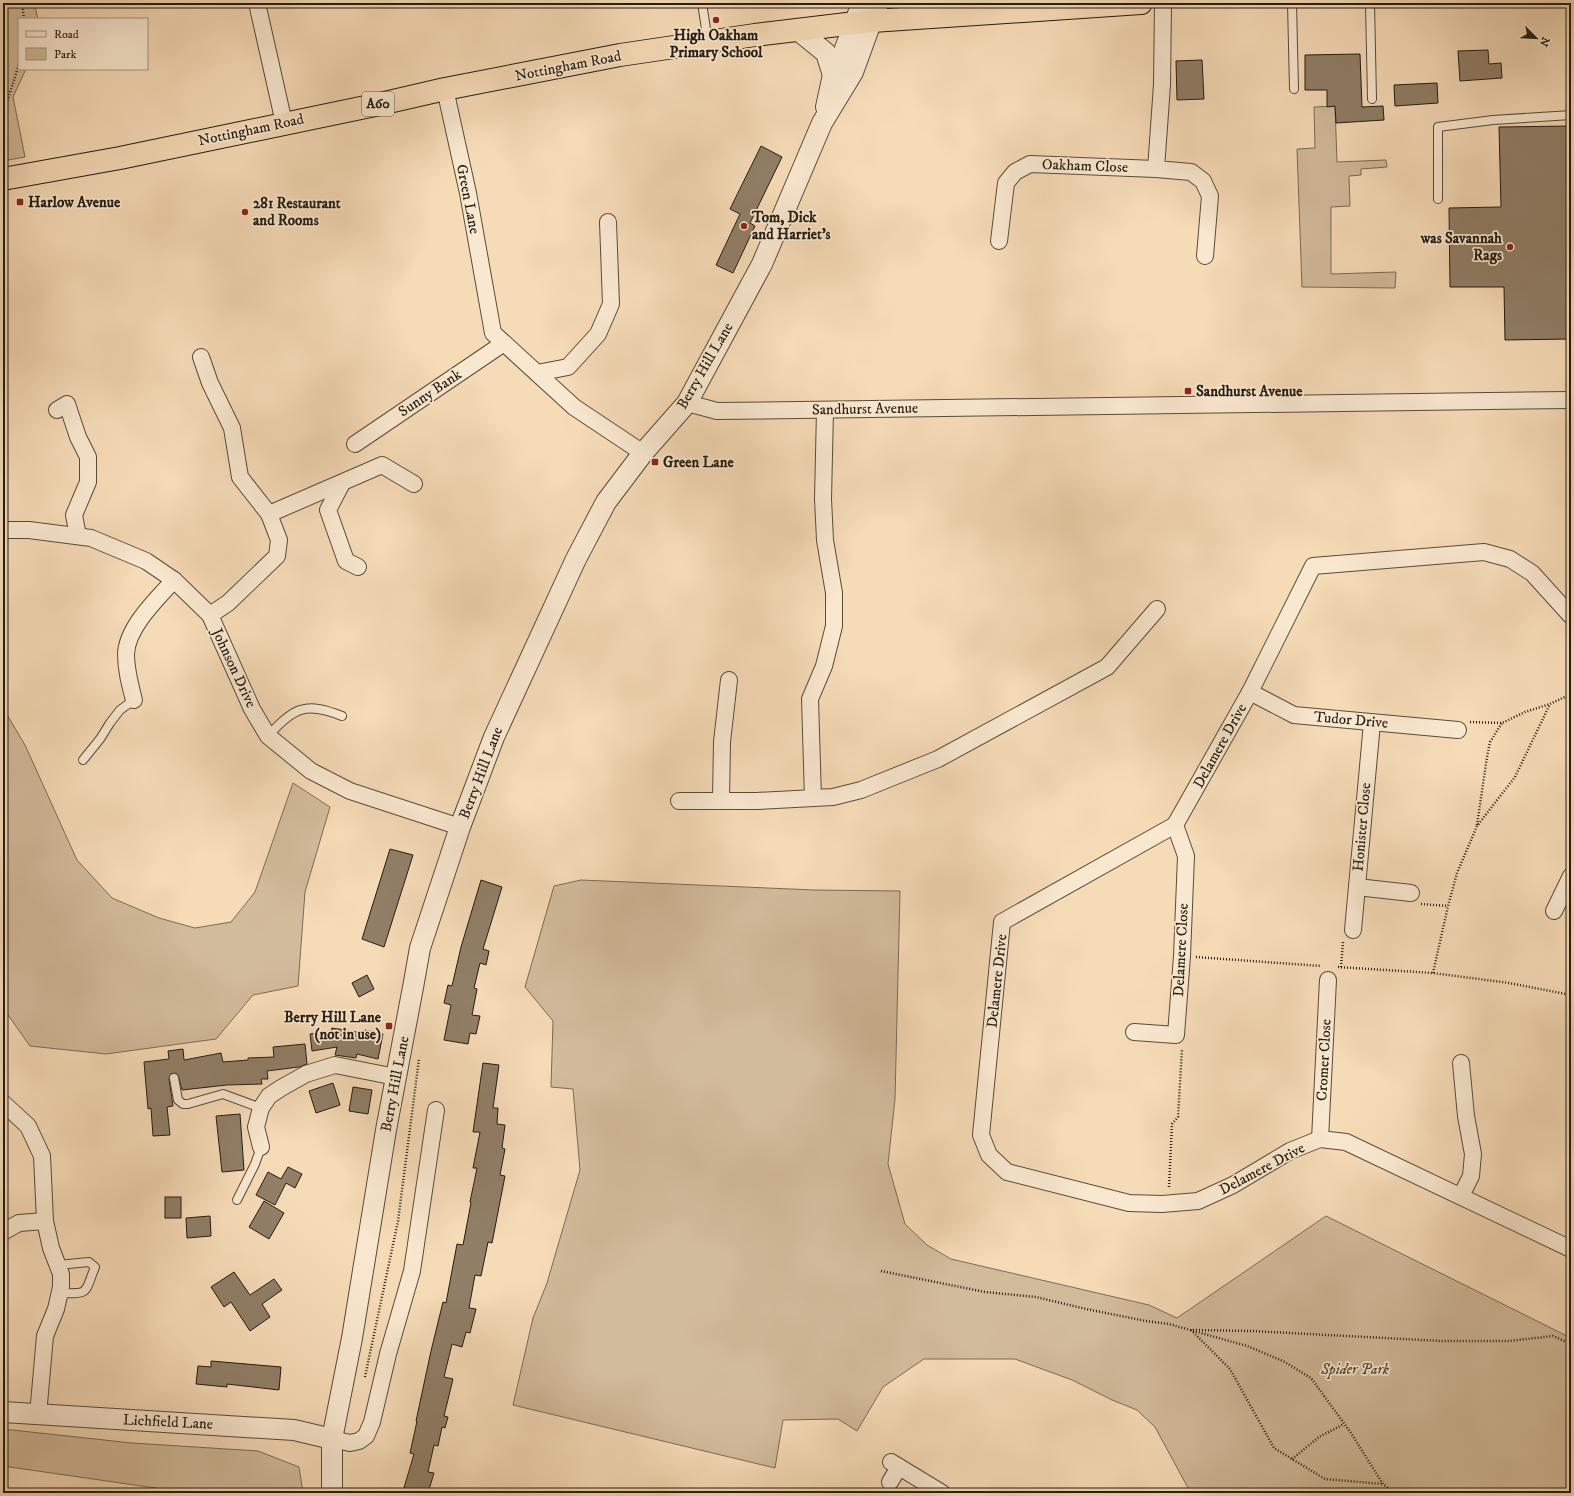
<svg xmlns="http://www.w3.org/2000/svg" width="1574" height="1496" font-family="'IM FELL DW Pica',serif">
  <style>
    .green { fill: #d2bb9b; stroke: #7b6c56 }
    .building { fill: #917f68; stroke: #241c12 }
    .lines { fill: none; stroke-linecap: round; stroke-linejoin: round }
    .service-casing { stroke: #584c3b; stroke-width: 10 }
    .minor-casing { stroke: #584c3b; stroke-width: 18 }
    .tertiary-casing { stroke: #584c3b; stroke-width: 22 }
    .trunk-casing { stroke: #241c12; stroke-width: 24 }
    .path { stroke: #241c12; stroke-width: 2.5; stroke-dasharray: 1 2; stroke-linecap: butt }
    .service { stroke: #f9e8d0; stroke-width: 8 }
    .minor { stroke: #f9e8d0; stroke-width: 16 }
    .tertiary { stroke: #f9e8d0; stroke-width: 20 }
    .trunk { stroke: #f6dbb7; stroke-width: 22 }
    .poi-dot { fill: #8f2418; stroke: #f9e8d0; stroke-width: 1.5 }
    .labels { text-anchor: middle; dominant-baseline: central; stroke-width: 3.5; stroke-linejoin: round; paint-order: stroke }
    .shield { fill: #f9e8d0; stroke: #64594b; stroke-width: 1 }
    .shield-label { font-size: 14px; font-weight: bold; fill: #241c12 }
    .poi-label { font-size: 15px; font-weight: bold; fill: #241c12; stroke: #f9e8d0; text-anchor: start }
    .street-label { font-size: 15px; fill: #241c12; stroke: #f9e8d0 }
    .park-label { font-size: 15px; font-style: italic; fill: #584c3b; stroke: #f9e8d0 }
  </style>
  <rect width="100%" height="100%" fill="#f6dbb7"/>
  <filter id="stains"><feTurbulence type="fractalNoise" baseFrequency=".005" numOctaves="4"/><feColorMatrix values="0 0 0 0 .2 0 0 0 0 .09 0 0 0 0 .02 0 0 0 .5 -.17"/></filter>
  <radialGradient id="worn" r=".72"><stop offset=".6" stop-color="#630" stop-opacity="0"/><stop offset="1" stop-color="#630" stop-opacity=".3"/></radialGradient>
  <!-- green -->
  <g class="green">
    <polygon points="3,3 34,3 38,19 19,19 19,69 26,69 13,97 25,157 3,161"/>
    <polygon points="1335,106 1337,162 1386,160 1387,167 1361,169 1361,175 1349,176 1350,206 1331,207 1331,274 1396,272 1395,288 1302,287 1297,149 1315,148 1314,107"/>
    <polygon points="3,708 25,745 77,860 112,898 159,918 195,928 231,922 255,892 293,783 330,807 305,892 298,986 253,995 216,1039 106,1054 30,1046 3,1008"/>
    <polygon points="581,880 814,890 900,891 895,1099 888,1164 905,1224 927,1245 951,1259 1149,1305 1177,1318 1326,1216 1571,1338 1571,1493 1192,1493 1187,1486 1155,1427 1137,1410 1112,1400 1072,1380 1015,1359 924,1359 883,1387 857,1431 838,1419 783,1420 775,1468 513,1405 533,1318 547,1283 580,1170 573,1089 551,1087 553,1021 525,987 554,886"/>
    <polygon points="3,1429 132,1443 258,1451 299,1467 303,1493 174,1493 169,1490 3,1466"/>
  </g>
  <!-- building -->
  <g class="building">
    <polygon points="1488,50 1489,64 1501,63 1502,78 1460,81 1458,51"/>
    <polygon points="1360,54 1362,107 1383,106 1384,120 1336,123 1335,106 1327,107 1327,90 1305,90 1305,55"/>
    <polygon points="1202,60 1204,99 1177,100 1176,61"/>
    <polygon points="1437,83 1438,103 1395,106 1394,85"/>
    <polygon points="1571,126 1571,339 1505,340 1504,287 1450,287 1449,208 1501,207 1499,127"/>
    <polygon points="761,146 782,157 750,223 755,226 733,273 716,265 740,214 730,209"/>
    <polygon points="390,849 413,855 384,947 362,939"/>
    <polygon points="481,880 502,887 483,949 489,951 486,965 480,963 474,988 477,989 472,1015 480,1016 476,1034 470,1033 468,1044 444,1040 451,1005 444,1003 448,985 452,986 461,947"/>
    <polygon points="367,975 374,989 359,997 352,983"/>
    <polygon points="332,1028 364,1033 365,1030 383,1034 378,1059 357,1054 356,1058 335,1055 337,1047 312,1051 310,1034 331,1031"/>
    <polygon points="305,1044 307,1064 299,1067 267,1071 268,1079 261,1079 262,1084 227,1085 182,1090 178,1075 175,1073 171,1074 169,1079 173,1106 167,1107 170,1135 153,1136 151,1108 148,1109 144,1062 169,1059 168,1051 183,1049 184,1060 221,1053 223,1062 248,1060 248,1058 274,1057 273,1047"/>
    <polygon points="483,1063 499,1065 493,1108 498,1108 497,1124 505,1125 502,1148 505,1149 500,1175 505,1176 492,1243 488,1242 481,1276 475,1275 469,1308 476,1309 470,1333 466,1332 462,1347 452,1344 444,1377 453,1379 444,1416 448,1417 445,1428 442,1427 438,1446 434,1445 428,1472 434,1473 428,1493 411,1493 403,1491 414,1454 410,1453 417,1421 416,1421 431,1351 443,1302 446,1303 457,1244 463,1245 471,1203 470,1202 477,1168 473,1168 480,1132 473,1132"/>
    <polygon points="333,1083 340,1105 316,1113 309,1091"/>
    <polygon points="353,1087 372,1090 368,1114 349,1111"/>
    <polygon points="240,1114 244,1170 222,1172 216,1116"/>
    <polygon points="288,1167 302,1174 295,1188 286,1183 275,1205 256,1195 268,1172 281,1179"/>
    <rect x="165" y="1197" width="16" height="21"/>
    <polygon points="264,1201 284,1213 269,1239 249,1227"/>
    <polygon points="210,1216 211,1236 187,1238 186,1218"/>
    <polygon points="234,1272 250,1295 274,1279 282,1290 262,1304 270,1317 250,1331 231,1302 224,1307 211,1287"/>
    <polygon points="211,1361 281,1367 279,1390 227,1384 227,1387 196,1384 198,1366 211,1367"/>
  </g>
  <g class="lines">
    <defs>
      <g id="service">
        <polyline points="702,3 708,42"/>
        <polyline points="1292,3 1294,89"/>
        <polyline points="1370,3 1372,99"/>
        <polyline points="1438,199 1438,127 1493,120 1571,115"/>
        <path d="M268,736C294,708 305,701 342,716"/>
        <polyline points="83,760 100,739 110,723 120,710 134,700"/>
        <polyline points="174,1078 178,1100 183,1104 188,1104 223,1094 261,1108"/>
        <polyline points="237,1200 255,1164 261,1147"/>
        <path d="M58,1265L89,1262L95,1267C84,1294 90,1294 60,1293"/>
      </g>
      <g id="minor">
        <polyline points="257,3 284,123"/>
        <polyline points="1163,3 1162,85 1156,169 1191,172 1203,181 1210,196 1205,256"/>
        <polyline points="445,89 468,193 493,333 574,407 643,453"/>
        <polyline points="999,241 1006,183 1015,172 1030,164 1156,169"/>
        <polyline points="201,357 210,383 232,428 240,477 269,514"/>
        <polyline points="537,373 568,367 598,334 611,304 608,222"/>
        <polyline points="687,403 717,411 1571,400"/>
        <polyline points="57,410 67,404 78,437 88,457 88,482 74,515 78,536"/>
        <polyline points="355,444 504,343"/>
        <polyline points="342,483 328,510 346,561 358,567"/>
        <polyline points="3,530 29,530 91,538 146,561 174,580 210,615 252,709 268,736 311,771 350,791 460,827"/>
        <polyline points="210,615 228,603 277,556 279,540 269,514 382,465 414,484"/>
        <polyline points="1571,616 1532,573 1510,559 1484,552 1313,566 1250,692 1175,825 1002,922 981,1135 989,1155 1007,1172 1129,1203 1162,1204 1198,1201 1233,1185 1290,1151 1320,1139 1346,1142 1571,1249"/>
        <polyline points="1250,692 1294,715 1458,730"/>
        <path d="M134,700C130,685 126,670 126,654C127,627 157,599 174,580"/>
        <polyline points="813,798 810,699 824,666 834,626 834,593 825,540 823,499 825,410"/>
        <polyline points="721,800 722,742 729,680"/>
        <polyline points="679,801 757,801 833,797 861,790 938,759 1107,667 1157,609"/>
        <polyline points="1357,887 1411,893"/>
        <polyline points="1554,911 1571,876"/>
        <polyline points="1353,930 1372,723"/>
        <polyline points="1134,1032 1176,1035 1182,956 1186,856 1175,825"/>
        <polyline points="1461,1063 1466,1116 1473,1154 1471,1176 1461,1196"/>
        <polyline points="3,1103 28,1126 42,1156 45,1221 51,1248 61,1274 61,1287 56,1309 45,1336 38,1415"/>
        <polyline points="1320,1139 1328,980"/>
        <polyline points="261,1147 256,1127 261,1108 269,1096 281,1088 306,1074 335,1065 396,1077"/>
        <polyline points="3,1232 19,1223 45,1221"/>
        <polyline points="332,1439 350,1443 359,1441 366,1436 372,1422 388,1354 412,1271 436,1110"/>
        <polyline points="891,1462 942,1493"/>
        <polyline points="890,1482 899,1467"/>
      </g>
      <g id="tertiary">
        <polyline points="799,31 826,53 833,75"/>
        <polyline points="826,107 833,75 843,54 862,3"/>
        <polyline points="3,1412 294,1430 332,1439"/>
        <polyline points="332,1493 332,1439 352,1338 386,1130 414,982 420,948 460,827 494,737 576,559 606,502 643,453 687,403 762,264 822,123 853,72 878,3"/>
      </g>
      <polyline id="trunk" points="3,179 120,158 380,104 445,89 620,55 755,35 872,21 1141,3"/>
    </defs>
    <!-- service casing -->
    <use href="#service" class="service-casing"/>
    <!-- minor casing -->
    <use href="#minor" class="minor-casing"/>
    <!-- tertiary casing -->
    <use href="#tertiary" class="tertiary-casing"/>
    <!-- trunk casing -->
    <use href="#trunk" class="trunk-casing"/>
    <!-- path -->
    <g class="path">
      <polyline points="22,3 24,19"/>
      <polyline points="3,115 19,64"/>
      <polyline points="1470,722 1502,723 1525,712 1550,704"/>
      <polyline points="1477,825 1487,757 1490,742 1502,723"/>
      <polyline points="1421,904 1448,906"/>
      <polyline points="1196,957 1321,966"/>
      <polyline points="1338,967 1433,973 1509,983 1571,995"/>
      <polyline points="1341,967 1343,942"/>
      <polyline points="1433,973 1448,906 1457,873 1477,826 1515,777 1550,704 1571,694"/>
      <polyline points="1169,1187 1172,1124 1178,1117 1182,1049"/>
      <polyline points="881,1271 985,1292 1036,1297 1086,1309 1146,1321 1169,1324 1247,1346 1283,1361 1311,1378 1351,1433 1383,1484 1395,1493"/>
      <polyline points="1191,1330 1230,1369 1274,1448 1325,1479 1382,1484"/>
      <polyline points="1193,1330 1252,1331 1442,1341 1509,1341 1553,1336 1571,1344"/>
      <polyline points="365,1377 398,1221 419,1059"/>
      <polyline points="1292,1459 1319,1437 1344,1424"/>
    </g>
    <!-- service -->
    <use href="#service" class="service"/>
    <!-- minor -->
    <use href="#minor" class="minor"/>
    <!-- tertiary -->
    <use href="#tertiary" class="tertiary"/>
    <!-- trunk -->
    <use href="#trunk" class="trunk"/>
  </g>
  <!-- markers -->
  <g class="poi-dot">
    <circle cx="716" cy="20" r="4"/>
    <rect x="16" y="198" width="8" height="8" rx="2"/>
    <circle cx="245" cy="212" r="4"/>
    <circle cx="744" cy="226" r="4"/>
    <circle cx="1510" cy="247" r="4"/>
    <rect x="1184" y="387" width="8" height="8" rx="2"/>
    <rect x="651" y="458" width="8" height="8" rx="2"/>
    <rect x="385" y="1022" width="8" height="8" rx="2"/>
  </g>
  <g class="labels">
    <!-- shield labels -->
    <rect class="shield" x="362" y="92" width="32" height="24" rx="3"/>
    <g class="shield-label">
      <text x="378" y="104">A60</text>
    </g>
    <!-- poi labels -->
    <g class="poi-label">
      <text x="716" y="35" text-anchor="middle">High Oakham<tspan x="716" dy="17">Primary School</tspan></text>
      <text x="28" y="202">Harlow Avenue</text>
      <text x="253" y="203">281 Restaurant<tspan x="253" dy="17">and Rooms</tspan></text>
      <text x="752" y="217">Tom, Dick<tspan x="752" dy="17">and Harriet's</tspan></text>
      <text x="1502" y="238" text-anchor="end">was Savannah<tspan x="1502" dy="17">Rags</tspan></text>
      <text x="1196" y="391">Sandhurst Avenue</text>
      <text x="663" y="462">Green Lane</text>
      <text x="381" y="1017" text-anchor="end">Berry Hill Lane<tspan x="381" dy="17">(not in use)</tspan></text>
    </g>
    <!-- street labels -->
    <g class="street-label">
      <text transform="translate(568 66) rotate(-11)">Nottingham Road</text>
      <text transform="translate(251 130) rotate(-12)">Nottingham Road</text>
      <text transform="translate(1085 166) rotate(2)">Oakham Close</text>
      <text transform="translate(468 199) rotate(79)">Green Lane</text>
      <text transform="translate(705 366) rotate(-60)">Berry Hill Lane</text>
      <text transform="translate(430 393) rotate(-34)">Sunny Bank</text>
      <text transform="translate(865 409) rotate(-1)">Sandhurst Avenue</text>
      <text transform="translate(234 668) rotate(65)">Johnson Drive</text>
      <text transform="translate(1351 720) rotate(5)">Tudor Drive</text>
      <text transform="translate(1220 746) rotate(-61)">Delamere Drive</text>
      <text transform="translate(481 773) rotate(-69)">Berry Hill Lane</text>
      <text transform="translate(1362 827) rotate(-85)">Honister Close</text>
      <text transform="translate(1181 950) rotate(-87)">Delamere Close</text>
      <text transform="translate(997 981) rotate(-84)">Delamere Drive</text>
      <text transform="translate(1324 1060) rotate(-87)">Cromer Close</text>
      <text transform="translate(395 1084) rotate(-79)">Berry Hill Lane</text>
      <text transform="translate(1262 1169) rotate(-28)">Delamere Drive</text>
      <text transform="translate(168 1422) rotate(3)">Lichfield Lane</text>
    </g>
    <!-- park labels -->
    <g class="park-label">
      <text x="1355" y="1369">Spider Park</text>
    </g>
  </g>
  <!-- margin -->
  <rect width="1574" height="1496" fill="none" stroke="#f6dbb7" stroke-width="16"/>
  <rect x="4" y="4" width="1566" height="1488" fill="none" stroke="#241c12" stroke-width="2"/>
  <rect x="8" y="8" width="1558" height="1480" fill="none" stroke="#241c12"/>
  <!-- legend -->
  <rect x="18" y="18" width="130" height="52" fill="#f9e8d0" stroke="#a49684"/>
  <rect x="26" y="31" width="20" height="6" fill="#f9e8d0" stroke="#a49684"/>
  <text x="54" y="38" font-size="12" fill="#241c12">Road</text>
  <rect x="26" y="48" width="20" height="12" fill="#d2bb9b" stroke="#a49684"/>
  <text x="54" y="58" font-size="12" fill="#241c12">Park</text>
  <!-- north arrow -->
  <g transform="translate(1536 38) rotate(114)" stroke="#f9e8d0" stroke-width="3" paint-order="stroke">
  <path d="M0-3L7 15L0 10L-7 15Z" fill="#241c12"/>
  <text y="-6" font-size="11" font-weight="bold" text-anchor="middle" fill="#241c12">N</text>
  </g>
  <rect width="100%" height="100%" filter="url(#stains)"/>
  <rect width="100%" height="100%" fill="url(#worn)"/>
</svg>
